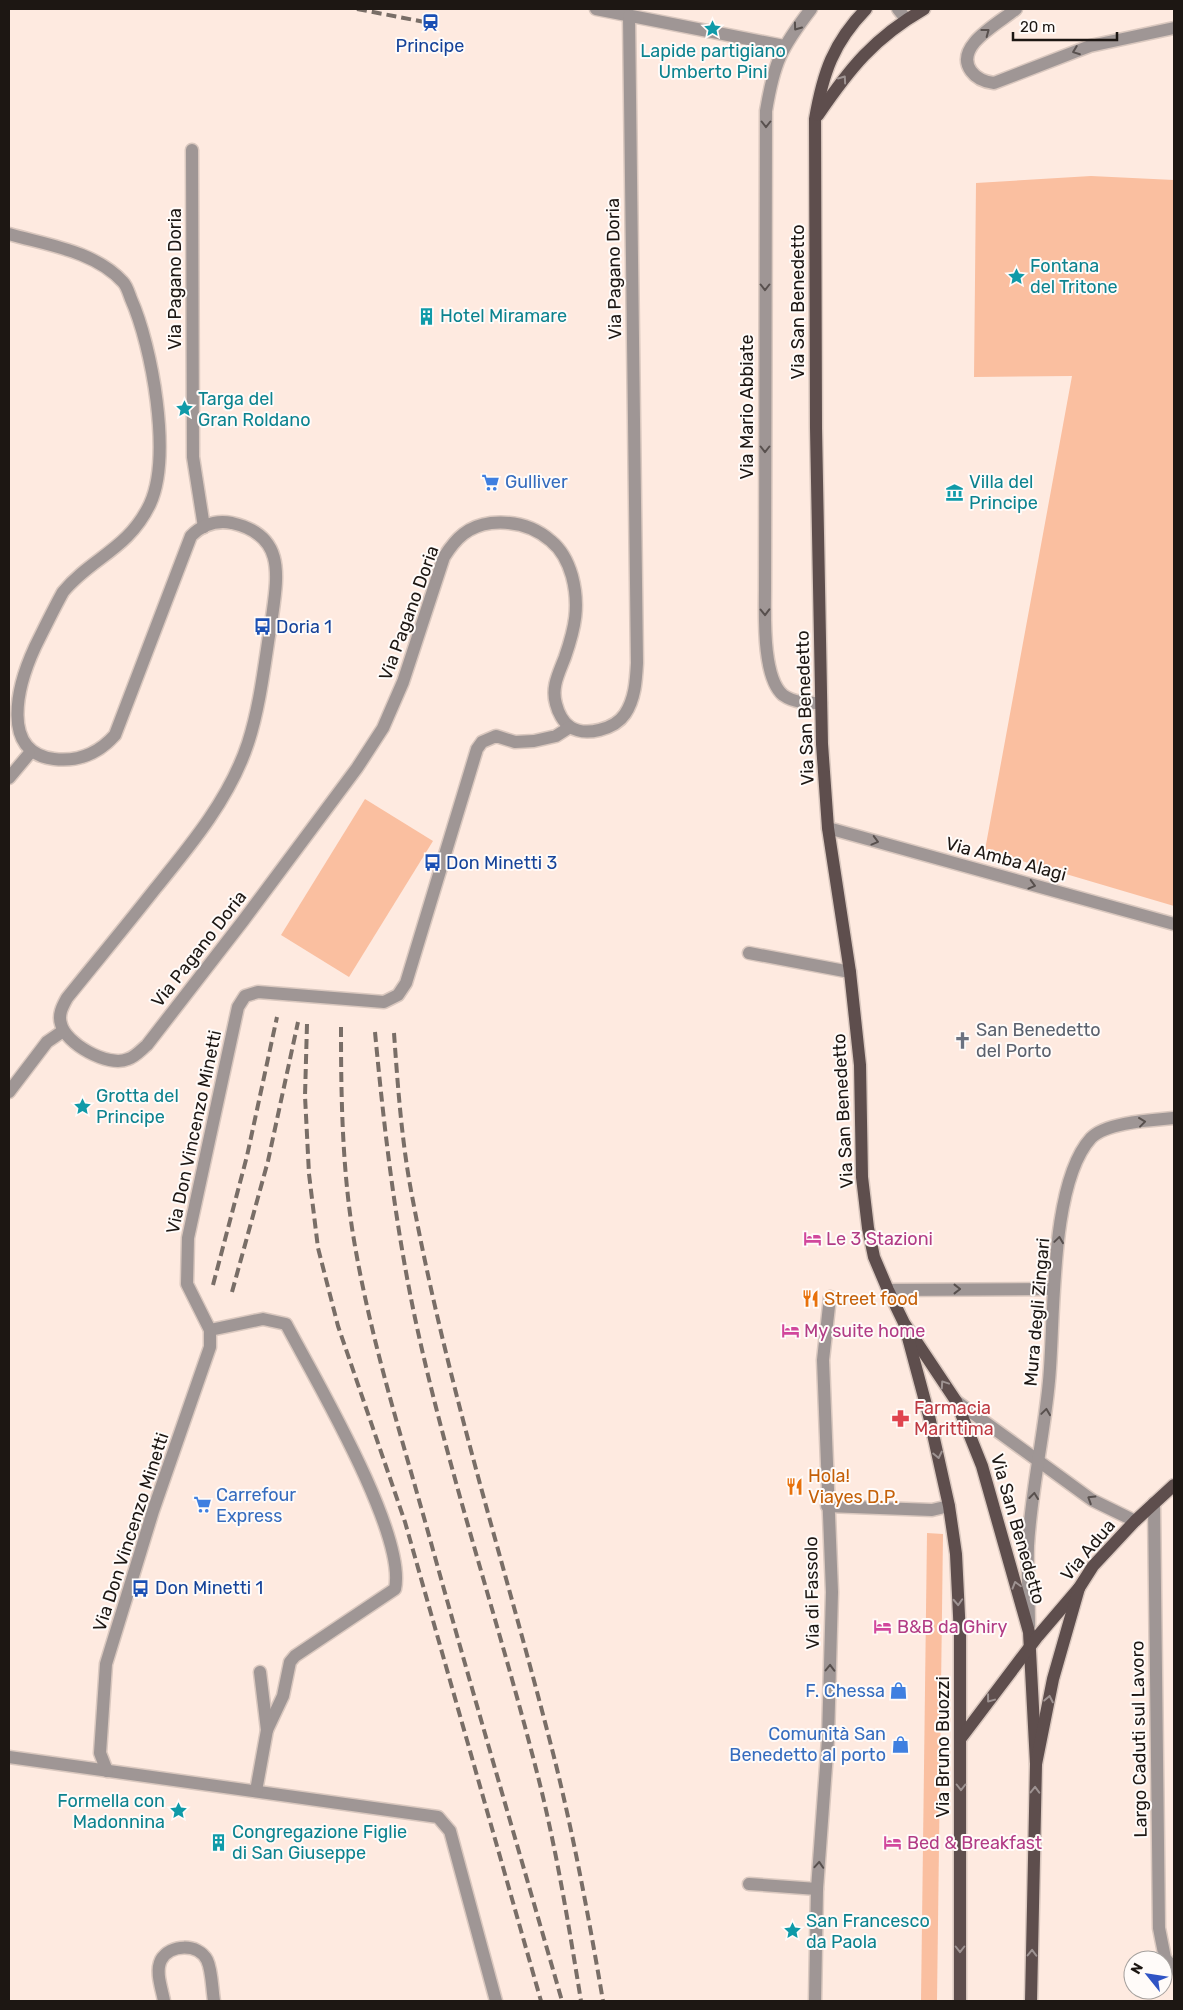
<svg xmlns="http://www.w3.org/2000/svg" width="1183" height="2010" font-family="Rubik,sans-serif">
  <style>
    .green { fill: #fabfa0 }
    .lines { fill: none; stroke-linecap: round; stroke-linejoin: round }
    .minor-casing { stroke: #dac8bf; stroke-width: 15 }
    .major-casing { stroke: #dac8bf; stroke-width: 15 }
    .minor { stroke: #9f9695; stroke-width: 12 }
    .major { stroke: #5e4e4d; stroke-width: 12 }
    .rail { stroke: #796e67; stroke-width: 4; stroke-dasharray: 10 5; stroke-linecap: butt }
    .oneway { stroke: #58504e }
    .oneway2 { stroke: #9e9392 }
    .labels { text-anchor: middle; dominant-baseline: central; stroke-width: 4; stroke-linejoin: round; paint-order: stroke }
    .transit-label { font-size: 18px; fill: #164399; stroke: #fffbf9; text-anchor: start }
    .culture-label { font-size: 18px; fill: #0d838f; stroke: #fffbf9; text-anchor: start }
    .street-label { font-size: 18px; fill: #1d1713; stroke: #fffbf9 }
    .shop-label { font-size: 18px; fill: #366cbe; stroke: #fffbf9; text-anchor: start }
    .worship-label { font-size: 18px; fill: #5b616d; stroke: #fffbf9; text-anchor: start }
    .hotel-label { font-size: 18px; fill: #b23c85; stroke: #fffbf9; text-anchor: start }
    .food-label { font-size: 18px; fill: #c56008; stroke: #fffbf9; text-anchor: start }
    .health-label { font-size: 18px; fill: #be3a42; stroke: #fffbf9; text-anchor: start }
  </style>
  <rect width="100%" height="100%" fill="#feeae0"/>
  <!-- green -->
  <g class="green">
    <polygon points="1091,176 1174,180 1174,906 985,850 1072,376 974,377 976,183"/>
    <polygon points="365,799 433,841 349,977 281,935"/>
    <polygon points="927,1533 943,1534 937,2001 921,2001"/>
  </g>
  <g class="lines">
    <defs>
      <g id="minor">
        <polyline points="596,9 784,46"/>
        <path d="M811,9C781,48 774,62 766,111L765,589C765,614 762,677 783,695C794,703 808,703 821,703"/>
        <polyline points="898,9 906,19"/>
        <path d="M1016,9C1001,22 953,46 971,71C976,78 985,82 994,83L1090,46L1174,28"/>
        <polyline points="192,150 193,457 204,527"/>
        <path d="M9,234C47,245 95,251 123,282C127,286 129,294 131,299C152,346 172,456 150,504C128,550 92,557 63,592C53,610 44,629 35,647C17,686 0,753 54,759C79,762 99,753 115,735L191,536C202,525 216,520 232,523C285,535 278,574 272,617C265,658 261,703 248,743C230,798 191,845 155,889C126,926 96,962 67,998C62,1007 58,1015 61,1024C65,1043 108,1068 128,1059C135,1057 141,1050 147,1045L243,921L357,768L383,728L403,682L444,557C456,538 468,526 491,523C513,521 534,526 551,541C562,550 568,562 572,576C580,606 575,628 565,657C559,673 551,687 556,704C558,712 563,722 570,727C586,737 615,729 625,714C635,699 636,681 637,663L629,16"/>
        <polyline points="9,778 29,754"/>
        <polyline points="828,828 1174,924"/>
        <polyline points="749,953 850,972"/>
        <polyline points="9,1092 47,1042 63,1031"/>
        <polyline points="888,1290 1052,1289"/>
        <path d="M210,1330L263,1319L286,1324C314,1377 407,1534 395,1589L295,1656L290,1662L283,1696L267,1730"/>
        <polyline points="956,1401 1092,1500 1135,1521"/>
        <polyline points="1154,1503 1159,1928 1165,1958 1174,1969"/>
        <polyline points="827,1506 932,1510 949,1506"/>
        <path d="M1029,1626C1029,1599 1027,1572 1028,1546C1031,1491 1044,1436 1049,1381C1055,1320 1049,1184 1091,1138C1106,1122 1153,1120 1174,1118"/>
        <polyline points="9,1757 438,1817 450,1831 496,2001"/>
        <polyline points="107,1771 100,1753 106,1664 153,1511 210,1347 210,1330 187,1284 188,1238 238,1007 245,996 258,992 384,1002 398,995 406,983 477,749 482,742 496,736 515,742 534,741 556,736 570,727"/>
        <polyline points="256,1791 267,1730 260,1672"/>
        <polyline points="749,1884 817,1889"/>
        <path d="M164,2001C162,1989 155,1972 161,1960C170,1944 198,1943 207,1960C212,1970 212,1989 214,2001"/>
        <polyline points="815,2001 817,1889 828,1739 832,1592 823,1360 830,1297"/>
      </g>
      <g id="major">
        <path d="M866,9C833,43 823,73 815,119L816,428L822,744L828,828L850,972L860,1065L862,1177L868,1228L874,1257L888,1290L904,1323L956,1401L982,1466L1029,1632L1036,1764"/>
        <path d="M818,115C850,68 874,38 924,9"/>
        <polyline points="907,1334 929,1416 949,1506 956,1554 960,1636 960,2001"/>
        <polyline points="961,1738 1038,1636 1079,1588 1093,1566 1135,1521 1174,1485"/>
        <polyline points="1031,2001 1036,1764 1053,1679 1079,1588"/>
      </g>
    </defs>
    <!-- minor casing -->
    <use href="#minor" class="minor-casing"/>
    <!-- major casing -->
    <use href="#major" class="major-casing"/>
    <!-- minor -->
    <use href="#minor" class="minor"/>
    <!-- major -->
    <use href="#major" class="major"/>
    <!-- rail -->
    <g class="rail">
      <polyline points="357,9 430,23"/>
      <polyline points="307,1024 305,1096 309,1174 318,1248 338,1326 405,1522 541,2001"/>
      <path d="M341,1027C341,1094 342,1161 352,1228C369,1337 404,1444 433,1550C475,1701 519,1851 562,2001"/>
      <path d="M375,1032C384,1128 395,1223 415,1318C447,1468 496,1613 534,1761C555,1840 568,1921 581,2001"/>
      <path d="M394,1033C398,1089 402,1146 413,1201C448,1389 507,1572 554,1757C574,1837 589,1919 603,2001"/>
      <polyline points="213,1285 247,1156 277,1017"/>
      <polyline points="232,1292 268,1161 298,1022"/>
    </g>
  </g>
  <!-- one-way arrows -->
  <defs><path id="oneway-chevron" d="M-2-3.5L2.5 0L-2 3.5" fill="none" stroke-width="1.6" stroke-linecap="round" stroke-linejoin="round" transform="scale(1.25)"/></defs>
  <g class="oneway">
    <use href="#oneway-chevron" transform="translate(797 27) rotate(126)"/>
    <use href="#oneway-chevron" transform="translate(986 32) rotate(-37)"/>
    <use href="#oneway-chevron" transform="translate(1076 51) rotate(159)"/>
    <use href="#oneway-chevron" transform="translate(766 124) rotate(90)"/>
    <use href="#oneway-chevron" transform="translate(765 287) rotate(90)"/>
    <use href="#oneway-chevron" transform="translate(765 449) rotate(90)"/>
    <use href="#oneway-chevron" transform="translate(765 612) rotate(89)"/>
    <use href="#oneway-chevron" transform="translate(875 841) rotate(15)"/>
    <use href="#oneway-chevron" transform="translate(1032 885) rotate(15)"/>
    <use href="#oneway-chevron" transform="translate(1142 1122) rotate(-7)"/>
    <use href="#oneway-chevron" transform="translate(1059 1240) rotate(-82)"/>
    <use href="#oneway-chevron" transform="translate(957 1289)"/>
    <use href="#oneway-chevron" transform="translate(1046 1412) rotate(-82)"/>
    <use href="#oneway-chevron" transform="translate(1034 1496) rotate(-83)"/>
    <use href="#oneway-chevron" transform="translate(1091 1499) rotate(-148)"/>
    <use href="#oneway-chevron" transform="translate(830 1668) rotate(-89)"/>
    <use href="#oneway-chevron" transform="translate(819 1865) rotate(-86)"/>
  </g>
  <g class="oneway2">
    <use href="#oneway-chevron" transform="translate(843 79) rotate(-55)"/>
    <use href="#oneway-chevron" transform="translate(944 1384) rotate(-124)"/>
    <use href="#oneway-chevron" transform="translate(938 1455) rotate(78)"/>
    <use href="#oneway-chevron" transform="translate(1016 1585) rotate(-106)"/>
    <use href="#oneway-chevron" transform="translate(958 1602) rotate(87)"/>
    <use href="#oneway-chevron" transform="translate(990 1699) rotate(127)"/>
    <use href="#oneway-chevron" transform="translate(1049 1699) rotate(-79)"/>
    <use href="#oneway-chevron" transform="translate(961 1787) rotate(90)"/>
    <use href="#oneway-chevron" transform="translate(1035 1790) rotate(-89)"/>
    <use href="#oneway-chevron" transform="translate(960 1949) rotate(90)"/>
    <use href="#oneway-chevron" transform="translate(1032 1953) rotate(-89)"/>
  </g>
  <!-- icons -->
  <defs>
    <symbol id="station-bare" viewBox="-9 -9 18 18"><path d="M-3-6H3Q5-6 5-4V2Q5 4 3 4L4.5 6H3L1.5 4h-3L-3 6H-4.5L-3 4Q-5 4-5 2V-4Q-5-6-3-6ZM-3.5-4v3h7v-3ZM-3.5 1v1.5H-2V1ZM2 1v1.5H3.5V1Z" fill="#1a4fb4" stroke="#fffbf9" stroke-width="2.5" paint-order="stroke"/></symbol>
    <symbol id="sight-bare" viewBox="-9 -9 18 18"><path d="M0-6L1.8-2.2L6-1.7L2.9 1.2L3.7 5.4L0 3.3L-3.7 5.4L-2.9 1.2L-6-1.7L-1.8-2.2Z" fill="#0f9aa8" stroke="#fffbf9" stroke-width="2.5" paint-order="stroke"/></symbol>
    <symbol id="building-bare" viewBox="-9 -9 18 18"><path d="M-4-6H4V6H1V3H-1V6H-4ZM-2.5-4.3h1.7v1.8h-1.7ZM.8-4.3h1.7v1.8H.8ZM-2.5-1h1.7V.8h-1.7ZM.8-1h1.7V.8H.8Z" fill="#0f9aa8" stroke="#fffbf9" stroke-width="2.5" paint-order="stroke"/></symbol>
    <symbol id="supermarket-bare" viewBox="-9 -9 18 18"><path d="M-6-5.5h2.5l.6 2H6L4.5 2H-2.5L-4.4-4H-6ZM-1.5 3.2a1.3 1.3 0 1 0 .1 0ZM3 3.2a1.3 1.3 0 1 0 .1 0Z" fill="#3f7fe0" stroke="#fffbf9" stroke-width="2.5" paint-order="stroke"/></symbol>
    <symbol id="museum-bare" viewBox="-9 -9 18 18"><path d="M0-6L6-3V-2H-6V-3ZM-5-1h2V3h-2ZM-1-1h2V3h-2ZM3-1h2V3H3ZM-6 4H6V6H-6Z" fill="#0f9aa8" stroke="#fffbf9" stroke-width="2.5" paint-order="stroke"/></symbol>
    <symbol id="bus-bare" viewBox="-9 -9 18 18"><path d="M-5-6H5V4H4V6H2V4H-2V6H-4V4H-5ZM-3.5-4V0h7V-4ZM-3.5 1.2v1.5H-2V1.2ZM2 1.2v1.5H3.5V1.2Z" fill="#1a4fb4" stroke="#fffbf9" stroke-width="2.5" paint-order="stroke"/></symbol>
    <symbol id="church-bare" viewBox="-9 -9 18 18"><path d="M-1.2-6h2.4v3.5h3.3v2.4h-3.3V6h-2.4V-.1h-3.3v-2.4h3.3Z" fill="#6b7280" stroke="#fffbf9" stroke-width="2.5" paint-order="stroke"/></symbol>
    <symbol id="hotel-bare" viewBox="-9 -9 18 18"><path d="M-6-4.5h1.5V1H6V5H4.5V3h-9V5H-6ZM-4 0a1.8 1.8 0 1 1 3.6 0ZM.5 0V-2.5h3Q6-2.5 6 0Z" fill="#d1479c" stroke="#fffbf9" stroke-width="2.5" paint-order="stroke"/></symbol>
    <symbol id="restaurant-bare" viewBox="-9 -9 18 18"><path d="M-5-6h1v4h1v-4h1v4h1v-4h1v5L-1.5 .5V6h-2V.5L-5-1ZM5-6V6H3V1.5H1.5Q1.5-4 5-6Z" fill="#e8710a" stroke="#fffbf9" stroke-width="2.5" paint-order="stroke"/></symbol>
    <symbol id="pharmacy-bare" viewBox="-9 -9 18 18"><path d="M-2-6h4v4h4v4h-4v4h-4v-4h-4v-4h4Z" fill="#e0444e" stroke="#fffbf9" stroke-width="2.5" paint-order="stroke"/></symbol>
    <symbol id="shop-bare" viewBox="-9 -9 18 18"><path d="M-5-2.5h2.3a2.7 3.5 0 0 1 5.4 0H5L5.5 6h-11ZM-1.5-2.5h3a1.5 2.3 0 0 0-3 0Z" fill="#3f7fe0" stroke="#fffbf9" stroke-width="2.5" paint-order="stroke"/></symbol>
  </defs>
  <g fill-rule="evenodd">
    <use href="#station-bare" x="418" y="10" width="25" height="25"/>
    <use href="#sight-bare" x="700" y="16" width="25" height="25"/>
    <use href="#sight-bare" x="1004" y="264" width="25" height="25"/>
    <use href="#building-bare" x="414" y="304" width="25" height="25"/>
    <use href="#sight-bare" x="172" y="396" width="25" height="25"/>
    <use href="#supermarket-bare" x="478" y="470" width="25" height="25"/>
    <use href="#museum-bare" x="942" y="480" width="25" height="25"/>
    <use href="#bus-bare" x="250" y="614" width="25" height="25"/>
    <use href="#bus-bare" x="420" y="850" width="25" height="25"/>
    <use href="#church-bare" x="950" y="1028" width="25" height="25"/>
    <use href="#sight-bare" x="70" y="1094" width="25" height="25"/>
    <use href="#hotel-bare" x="800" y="1226" width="25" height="25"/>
    <use href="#restaurant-bare" x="798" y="1286" width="25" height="25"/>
    <use href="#hotel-bare" x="778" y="1318" width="25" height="25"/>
    <use href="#pharmacy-bare" x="888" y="1406" width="25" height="25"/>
    <use href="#restaurant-bare" x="782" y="1474" width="25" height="25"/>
    <use href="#supermarket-bare" x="190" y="1492" width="25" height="25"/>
    <use href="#bus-bare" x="128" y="1576" width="25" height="25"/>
    <use href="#hotel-bare" x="870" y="1614" width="25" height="25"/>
    <use href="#shop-bare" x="886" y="1678" width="25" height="25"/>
    <use href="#shop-bare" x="888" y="1732" width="25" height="25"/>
    <use href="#sight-bare" x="166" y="1798" width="25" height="25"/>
    <use href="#building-bare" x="206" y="1830" width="25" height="25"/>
    <use href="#hotel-bare" x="880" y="1830" width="25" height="25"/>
    <use href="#sight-bare" x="780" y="1918" width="25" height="25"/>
  </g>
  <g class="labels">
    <!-- transit labels -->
    <g class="transit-label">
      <text x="430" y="46" text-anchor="middle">Principe</text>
      <text x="276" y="627">Doria 1</text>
      <text x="446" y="863">Don Minetti 3</text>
      <text x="155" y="1588">Don Minetti 1</text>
    </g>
    <!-- culture labels -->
    <g class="culture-label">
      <text x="713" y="51" text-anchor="middle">Lapide partigiano<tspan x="713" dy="21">Umberto Pini</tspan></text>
      <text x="1030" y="266">Fontana<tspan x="1030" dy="21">del Tritone</tspan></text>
      <text x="440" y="316">Hotel Miramare</text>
      <text x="198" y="399">Targa del<tspan x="198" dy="21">Gran Roldano</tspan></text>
      <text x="969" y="482">Villa del<tspan x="969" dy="21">Principe</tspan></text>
      <text x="96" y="1096">Grotta del<tspan x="96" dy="21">Principe</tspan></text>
      <text x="165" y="1801" text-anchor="end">Formella con<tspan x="165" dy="21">Madonnina</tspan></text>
      <text x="232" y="1832">Congregazione Figlie<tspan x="232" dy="21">di San Giuseppe</tspan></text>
      <text x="806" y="1921">San Francesco<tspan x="806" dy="21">da Paola</tspan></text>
    </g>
    <!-- street labels -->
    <g class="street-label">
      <text transform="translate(614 269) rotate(-91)">Via Pagano Doria</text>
      <text transform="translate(175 279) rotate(-90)">Via Pagano Doria</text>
      <text transform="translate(798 302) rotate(-90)">Via San Benedetto</text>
      <text transform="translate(747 407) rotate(-90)">Via Mario Abbiate</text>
      <text transform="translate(409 613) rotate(-70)">Via Pagano Doria</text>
      <text transform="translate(805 708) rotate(-92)">Via San Benedetto</text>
      <text transform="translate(1006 859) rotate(15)">Via Amba Alagi</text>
      <text transform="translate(199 949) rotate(-52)">Via Pagano Doria</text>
      <text transform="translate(843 1111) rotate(-93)">Via San Benedetto</text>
      <text transform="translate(194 1132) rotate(-78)">Via Don Vincenzo Minetti</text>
      <text transform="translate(1037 1312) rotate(-85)">Mura degli Zingari</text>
      <text transform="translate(1018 1529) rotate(74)">Via San Benedetto</text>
      <text transform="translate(131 1532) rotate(-72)">Via Don Vincenzo Minetti</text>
      <text transform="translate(1088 1550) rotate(-50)">Via Adua</text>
      <text transform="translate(812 1593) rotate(-91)">Via di Fassolo</text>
      <text transform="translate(1139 1739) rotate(-91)">Largo Caduti sul Lavoro</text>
      <text transform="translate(943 1747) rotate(-90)">Via Bruno Buozzi</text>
    </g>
    <!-- shop labels -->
    <g class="shop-label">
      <text x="505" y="482">Gulliver</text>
      <text x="216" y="1495">Carrefour<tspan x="216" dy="21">Express</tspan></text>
      <text x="885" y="1691" text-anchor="end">F. Chessa</text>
      <text x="886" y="1734" text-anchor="end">Comunità San<tspan x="886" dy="21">Benedetto al porto</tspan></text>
    </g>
    <!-- worship labels -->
    <g class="worship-label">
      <text x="976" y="1030">San Benedetto<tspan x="976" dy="21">del Porto</tspan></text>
    </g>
    <!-- hotel labels -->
    <g class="hotel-label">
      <text x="826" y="1239">Le 3 Stazioni</text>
      <text x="804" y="1331">My suite home</text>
      <text x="897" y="1627">B&amp;B da Ghiry</text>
      <text x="907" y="1843">Bed &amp; Breakfast</text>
    </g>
    <!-- food labels -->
    <g class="food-label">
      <text x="824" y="1299">Street food</text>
      <text x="808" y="1476">Hola!<tspan x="808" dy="21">Viayes D.P.</tspan></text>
    </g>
    <!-- health labels -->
    <g class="health-label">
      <text x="914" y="1408">Farmacia<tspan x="914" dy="21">Marittima</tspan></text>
    </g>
  </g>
  <!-- border -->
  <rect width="1183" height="2010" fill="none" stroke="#1d1713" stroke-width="20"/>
  <!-- north arrow -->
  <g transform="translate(1148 1975) rotate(300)"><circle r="24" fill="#fffbf9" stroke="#a5a09d"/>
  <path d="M0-4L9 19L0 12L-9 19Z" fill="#3054c5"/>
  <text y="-8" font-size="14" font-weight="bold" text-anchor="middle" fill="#1d1713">N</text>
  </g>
  <!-- scale -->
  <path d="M1013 32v8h104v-8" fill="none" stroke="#1d1713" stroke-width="2.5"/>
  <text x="1020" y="32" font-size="15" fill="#1d1713" stroke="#fffbf9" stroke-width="4" paint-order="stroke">20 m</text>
</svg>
